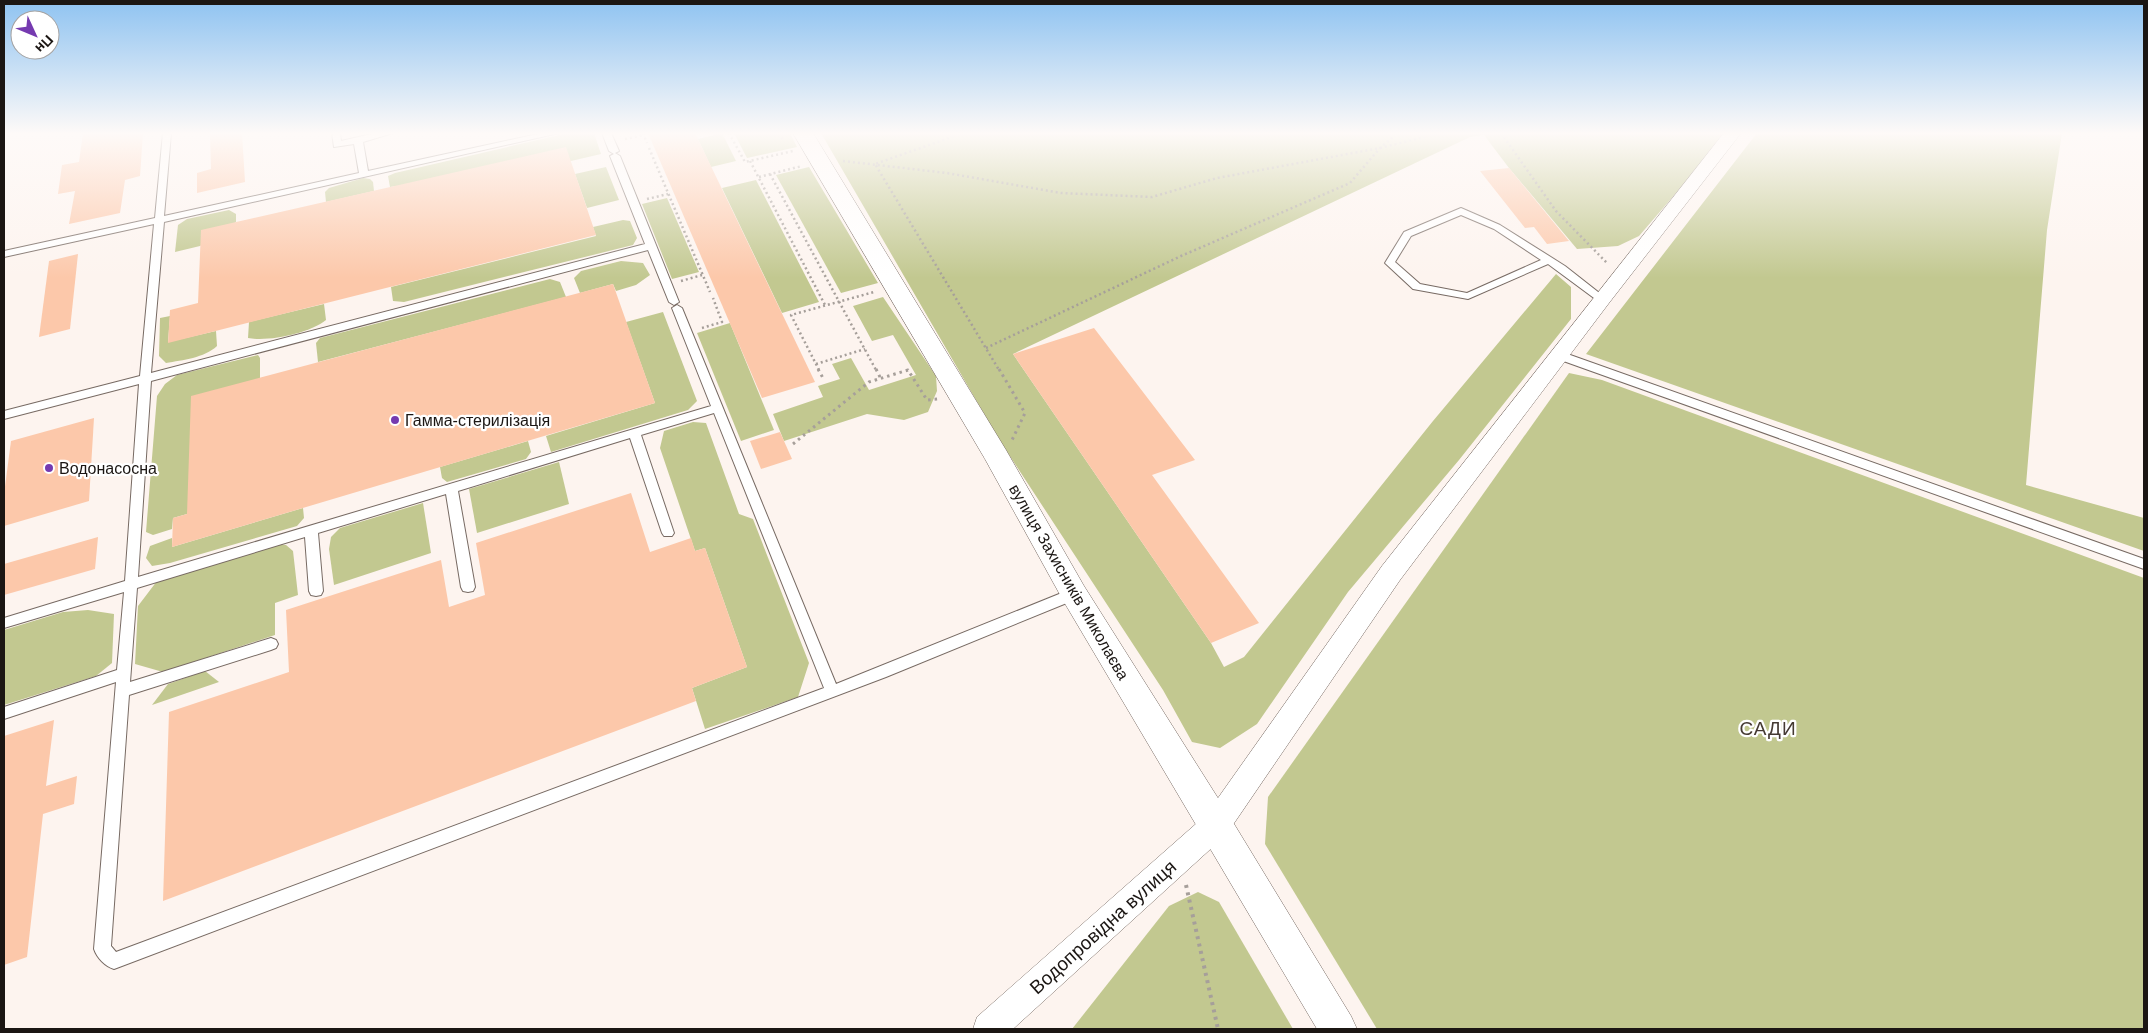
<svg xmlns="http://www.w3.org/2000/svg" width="2148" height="1033" font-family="Helvetica,sans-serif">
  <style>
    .green { fill: #c2c890 }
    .building { fill: #fcc8aa }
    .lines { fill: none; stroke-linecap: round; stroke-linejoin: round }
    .service-casing { stroke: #776a63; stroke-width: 2 }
    .minor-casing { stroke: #776a63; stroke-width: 1 }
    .tertiary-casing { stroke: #776a63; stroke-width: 1 }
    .path-far2 { stroke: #a69f9a; stroke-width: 2.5; stroke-dasharray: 2 3; stroke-linecap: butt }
    .path-far1 { stroke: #a69f9a; stroke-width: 3; stroke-dasharray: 2.5 4; stroke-linecap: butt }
    .path { stroke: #a69f9a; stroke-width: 4; stroke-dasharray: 3 4.5; stroke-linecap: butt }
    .service { fill: #fff; fill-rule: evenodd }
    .minor { fill: #fff; fill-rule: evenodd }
    .tertiary { fill: #fff; fill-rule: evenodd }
    .poi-dot { fill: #753ab0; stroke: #fff; stroke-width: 2 }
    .labels { text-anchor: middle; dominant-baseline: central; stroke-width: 4.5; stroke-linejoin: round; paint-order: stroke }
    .poi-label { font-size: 16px; fill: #1b1613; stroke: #fff; text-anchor: start }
    .street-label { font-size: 16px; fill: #1b1613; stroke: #fff }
    .quarter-label { font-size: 19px; letter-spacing: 1px; fill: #453a33; stroke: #fff }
    .near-street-label { font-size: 19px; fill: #1b1613; stroke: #fff }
  </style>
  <rect width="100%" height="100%" fill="#fdf4ef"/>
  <!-- green -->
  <g class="green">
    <polygon points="568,133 594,133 601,154 571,161 390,187 388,176 395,173"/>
    <polygon points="722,133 736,161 711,167 698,139"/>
    <polygon points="734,133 790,133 797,147 747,158"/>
    <polygon points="821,133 1723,133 1689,178 1639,236 1618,246 1577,249 1509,168 1484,135 1470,137 1013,354 1211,643 1224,667 1244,657 1433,421 1556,274 1571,287 1571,319 1459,460 1348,592 1257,724 1220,748 1192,742 1163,690 998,438"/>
    <polygon points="1757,133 2062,133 2047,230 2026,485 2144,518 2144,551 1586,354"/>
    <polygon points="606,167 619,200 587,208 575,174"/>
    <polygon points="809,167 878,283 841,293 776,175"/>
    <polygon points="363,178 370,179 373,182 374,191 326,202 325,192 329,188"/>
    <polygon points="756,180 819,302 782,313 722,188"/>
    <polygon points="667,198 699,272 672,279 642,204"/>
    <polygon points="229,210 236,214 236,222 200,246 175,252 178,225 187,219"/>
    <polygon points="623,220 630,221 637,238 633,245 404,302 393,301 391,287 596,236 593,227"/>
    <polygon points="621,261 643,263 650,275 636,285 616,291 613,284 580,293 574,278 581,271"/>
    <polygon points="550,279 560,282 566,297 318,362 316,343 320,338"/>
    <polygon points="883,297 936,376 937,391 928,412 904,420 867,414 784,441 773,414 823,397 818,386 840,379 832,364 851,358 869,390 916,375 893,335 872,341 853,306"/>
    <path d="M324,304L326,320C310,333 269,342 248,338L249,322Z"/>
    <polygon points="663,312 697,401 688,410 551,452 546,436 655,403 626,322"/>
    <path d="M170,316L168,342L216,331L217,346C204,358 183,360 166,363L159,356L160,318Z"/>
    <polygon points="730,323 774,430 741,441 697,333"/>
    <polygon points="258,355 260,358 260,378 187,514 173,518 172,529 153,535 146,532 157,396 165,384 177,375"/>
    <polygon points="1569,373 1602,380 2144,578 2144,1029 1377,1029 1265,844 1268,797"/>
    <polygon points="693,422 706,423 739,514 753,519 809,663 798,697 705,729 692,688 747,667 705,548 695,551 660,448 664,431"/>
    <polygon points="528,441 531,452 526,459 447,482 442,478 440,467"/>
    <polygon points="559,462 569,504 477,533 469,489"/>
    <polygon points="423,503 431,553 334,585 329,549 331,537 340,528"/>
    <polygon points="303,508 304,518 297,526 170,563 152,566 146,558 150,546 172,538 172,547"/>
    <polygon points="277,544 286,545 293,551 298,595 275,603 275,635 163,672 135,664 138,606 157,581"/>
    <polygon points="88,610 114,614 112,663 96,676 4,705 4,630 63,612"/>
    <polygon points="205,671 219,682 152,705 168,684"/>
    <polygon points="1198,892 1219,902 1293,1029 1072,1029 1169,906"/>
  </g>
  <!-- building -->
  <g class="building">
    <polygon points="83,133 143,133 140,176 125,180 120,213 69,224 75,191 58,194 62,165 79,162"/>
    <polygon points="210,133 242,133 245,182 197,193 197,173 211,169"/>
    <polygon points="648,133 695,133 815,382 762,398"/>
    <polygon points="566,147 596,235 168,343 170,310 198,303 201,230"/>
    <polygon points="1509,168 1555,224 1569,241 1547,244 1534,227 1525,228 1480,171"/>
    <polygon points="78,254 70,329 39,337 49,261"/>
    <polygon points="613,284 655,403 172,547 173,518 187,514 191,396"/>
    <polygon points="1094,328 1195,460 1152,475 1259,623 1211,643 1013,354"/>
    <polygon points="94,418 89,501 4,526 4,494 11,441"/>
    <polygon points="780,432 792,459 761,469 750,441"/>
    <polygon points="631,493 650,552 691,538 695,551 705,548 747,667 692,688 696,701 163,901 169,712 289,672 286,610 441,560 449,607 485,595 476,543"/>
    <polygon points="98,537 95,569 4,595 4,564"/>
    <polygon points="54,720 46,786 77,776 74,804 43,814 27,957 4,965 4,736"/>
  </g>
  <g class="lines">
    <defs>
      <g id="service">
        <path d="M163,133H171L164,216L359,173L354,144L334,147L332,133H340L341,141L376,133H393L363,142L368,171L542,133H559L164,222L151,373L645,244L610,156L614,154L609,151L602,133H611L619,151L615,153L620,156L679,302L674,305L669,302L648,250L151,381L138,577L711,406L672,308L677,305L682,308L836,684L1069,590L1074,589L1079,590L1081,594L1079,598L886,677L114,969C105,966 97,958 94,949L116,682L4,719V707L117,670L124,592L4,628V618L125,581L139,384L4,419V411L140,376L154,224L4,257V251L155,218ZM714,413L824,688L116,952L111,946L129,695L271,650L276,648L278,644L276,640L271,638L130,682L137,588L305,537L309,591L311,595L316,596L321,595L323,591L318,533L446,494L461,587L463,591L468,592L473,591L475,587L458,491L630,438L662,533L664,536H672L674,533L641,435Z"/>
        <path d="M1461,208L1500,225L1565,266L1607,299L1602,302L1598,301L1548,264L1468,299L1413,289L1385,263L1404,232ZM1461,215L1494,229L1541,260L1467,293L1420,284L1395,262L1411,236Z"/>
        <polygon points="1559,351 2144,559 2144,569 1555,358 1554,355 1555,352"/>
      </g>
      <polygon id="minor" points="1724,133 1741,133 1609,303 1400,580 1226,835 1013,1029 973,1029 977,1017 1206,815 1382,566"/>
      <polygon id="tertiary" points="793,133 813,133 1006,450 1084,586 1228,814 1351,1016 1357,1029 1317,1029 1064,602 985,459"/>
    </defs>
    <!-- service casing -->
    <use href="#service" class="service-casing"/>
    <!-- minor casing -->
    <use href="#minor" class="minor-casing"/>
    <!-- tertiary casing -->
    <use href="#tertiary" class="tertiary-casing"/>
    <!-- path-far2 -->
    <g class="path-far2">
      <polyline points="643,133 647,143"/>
      <polyline points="729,133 745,162 793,151"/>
      <polyline points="779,133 784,141"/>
      <polyline points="963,133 875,164 999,370"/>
      <polyline points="1501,133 1556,211 1608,264"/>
      <polyline points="625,139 644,135"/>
      <polyline points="649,148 710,292"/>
      <polyline points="750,161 825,305"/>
      <polyline points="843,161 947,173 1061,193 1152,197 1217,178 1380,148 1440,133"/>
      <polyline points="770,174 876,370"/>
      <polyline points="759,177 802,166"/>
      <polyline points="647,199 668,194"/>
      <polyline points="681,281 702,275"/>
      <polyline points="702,328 722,322 713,298"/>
      <polyline points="986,348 1181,256 1350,183 1380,148 1398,133"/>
      <polyline points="816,364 865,349"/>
      <polyline points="819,370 791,315 874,292"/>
    </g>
    <!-- path-far1 -->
    <g class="path-far1">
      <polyline points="818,369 823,378"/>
      <polyline points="876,369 881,379"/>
      <polyline points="999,369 1025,413 1012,440"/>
      <polyline points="793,444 869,382 908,370 927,400 938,399"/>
    </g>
    <!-- path -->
    <polyline class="path" points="1186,885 1218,1029"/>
    <!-- service -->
    <use href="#service" class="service"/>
    <!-- minor -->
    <use href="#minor" class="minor"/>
    <!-- tertiary -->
    <use href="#tertiary" class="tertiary"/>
  </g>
  <!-- sky -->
  <linearGradient id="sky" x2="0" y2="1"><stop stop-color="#8fc3f1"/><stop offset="0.48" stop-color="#fefaf8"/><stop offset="1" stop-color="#fefaf8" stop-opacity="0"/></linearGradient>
  <rect width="2148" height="278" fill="url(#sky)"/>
  <!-- markers -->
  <g class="poi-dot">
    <circle cx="395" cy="420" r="5"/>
    <circle cx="49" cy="468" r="5"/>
  </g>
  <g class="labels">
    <!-- poi labels -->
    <g class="poi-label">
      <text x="405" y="420">Гамма-стерилізація</text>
      <text x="59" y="468">Водонасосна</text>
    </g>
    <!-- street labels -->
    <g class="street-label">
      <text transform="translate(1069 582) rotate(60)">вулиця Захисників Миколаєва</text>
    </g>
    <!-- quarter labels -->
    <g class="quarter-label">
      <text x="1768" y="728">САДИ</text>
    </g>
    <!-- near-street labels -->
    <g class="near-street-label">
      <text transform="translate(1103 927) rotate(-42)">Водопровідна вулиця</text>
    </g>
  </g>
  <!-- border -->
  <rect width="2148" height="1033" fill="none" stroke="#1b1613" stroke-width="10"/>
  <!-- north arrow -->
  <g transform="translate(35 35) rotate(134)"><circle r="24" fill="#ffffff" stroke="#a4a2a1"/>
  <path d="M0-4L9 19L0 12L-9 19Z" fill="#753ab0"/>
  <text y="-8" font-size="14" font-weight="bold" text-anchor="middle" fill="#1b1613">Пн</text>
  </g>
</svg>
